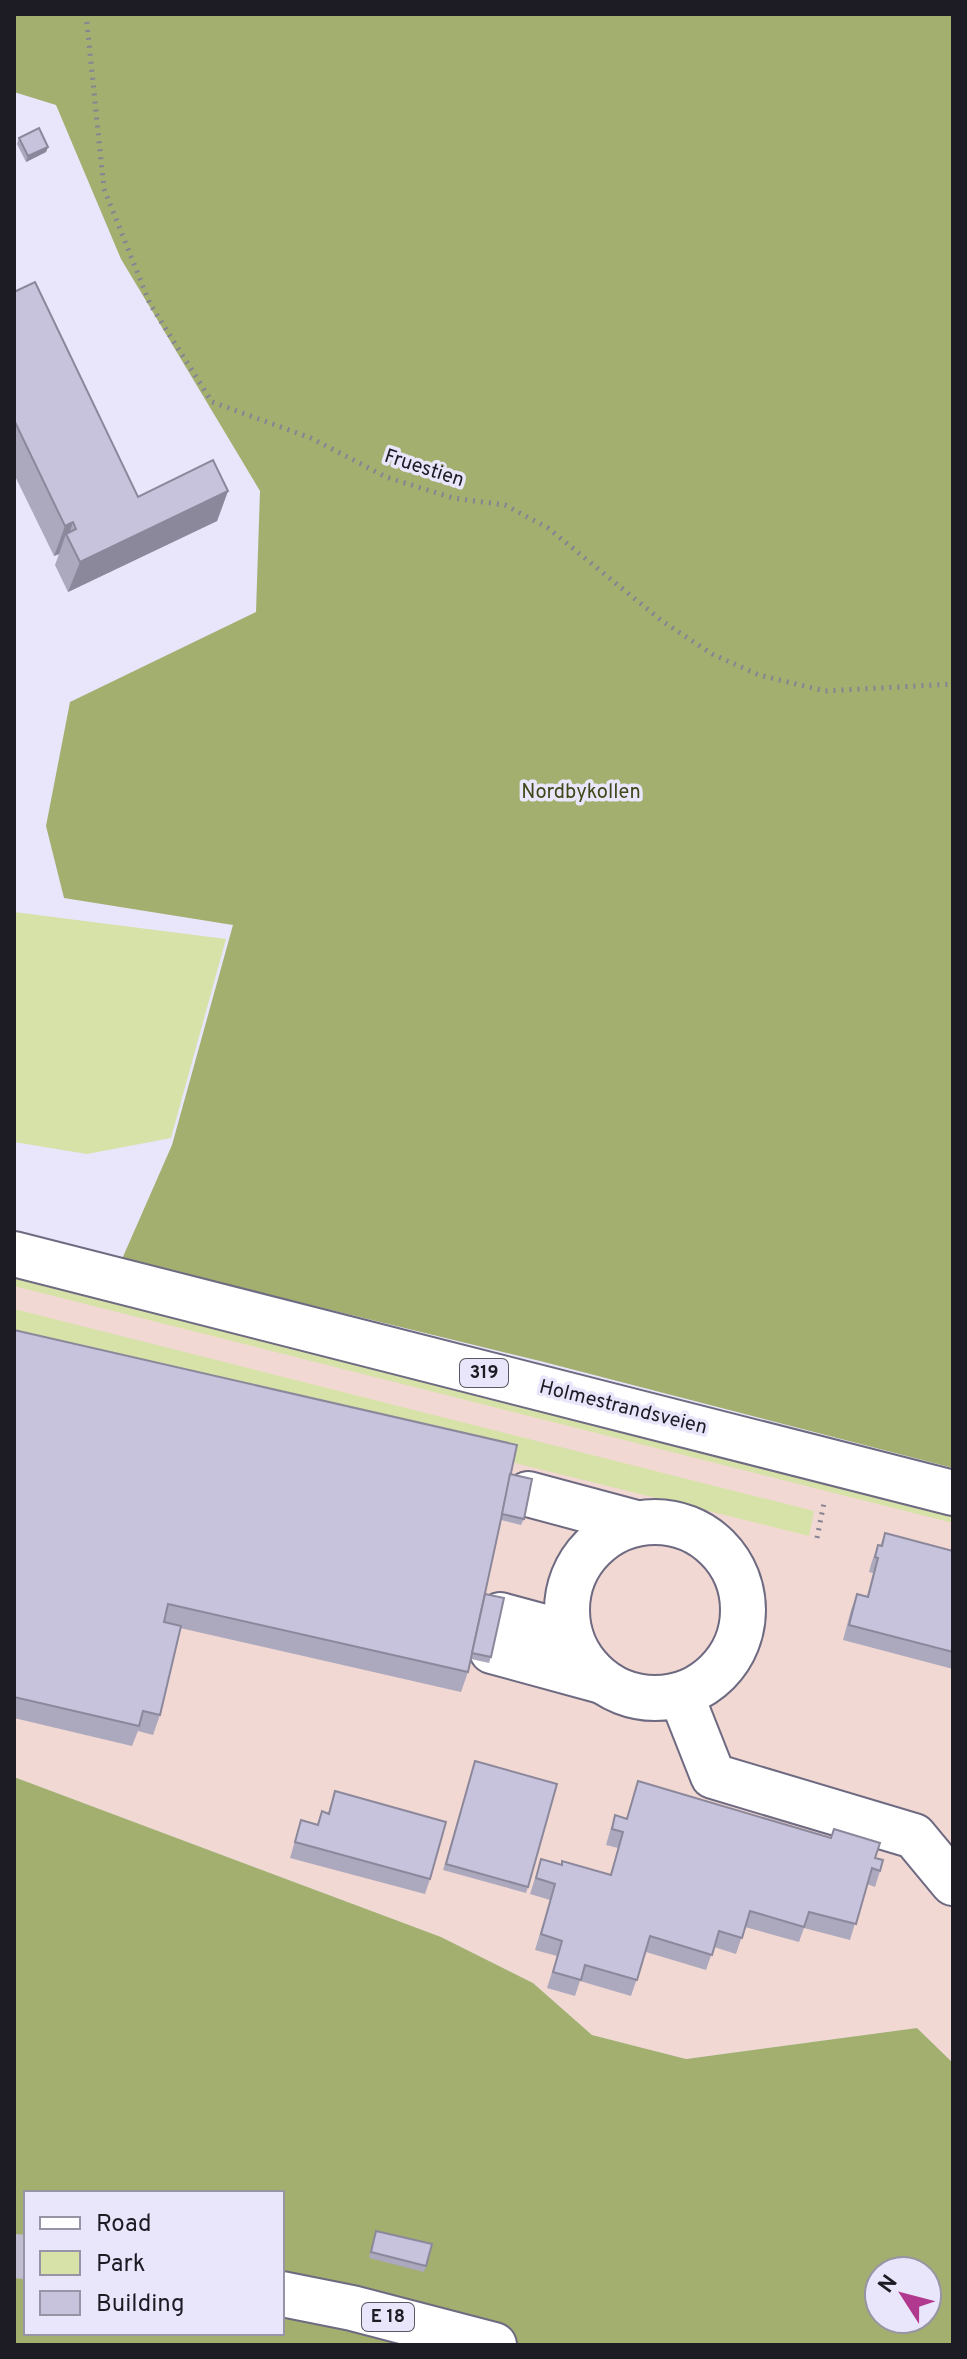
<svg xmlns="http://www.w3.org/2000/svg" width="967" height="2359" font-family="Overpass,sans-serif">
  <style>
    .industrial { fill: #f2d8d3 }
    .green { fill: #d6e2a8 }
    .forest { fill: #a2af6f; fill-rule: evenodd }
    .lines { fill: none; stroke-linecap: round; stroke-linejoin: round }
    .highway-tunnel { stroke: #c0bdd0; stroke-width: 44; stroke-dasharray: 44 22; stroke-linecap: butt }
    .minor-casing { stroke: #6e6a81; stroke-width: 48 }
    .major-casing { stroke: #6e6a81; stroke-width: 48 }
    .highway-casing { stroke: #6e6a81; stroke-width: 48 }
    .path { stroke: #868393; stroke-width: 5; stroke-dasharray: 2 6; stroke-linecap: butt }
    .minor { stroke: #fff; stroke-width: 44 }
    .major { stroke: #fff; stroke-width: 44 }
    .highway { stroke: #fff; stroke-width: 44 }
    .wall { fill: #aca8be }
    .shaded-wall { fill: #8c889b }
    .building { fill: #c8c3dd; stroke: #8c889b; stroke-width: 2 }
    .labels { text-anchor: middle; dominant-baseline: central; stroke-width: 7; stroke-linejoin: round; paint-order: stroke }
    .shield { fill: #e9e5fb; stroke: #5a5864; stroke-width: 2 }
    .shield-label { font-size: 18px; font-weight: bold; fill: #1d1b24 }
    .street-label { font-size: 20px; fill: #1d1b24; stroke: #e9e5fb }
    .park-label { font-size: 20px; fill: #3f4717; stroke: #e9e5fb }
  </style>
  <rect width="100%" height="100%" fill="#e9e5fb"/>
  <!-- industrial -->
  <polygon class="industrial" points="14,1259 953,1493 953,2063 917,2028 686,2059 592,2035 533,1983 441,1937 14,1777"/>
  <!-- green -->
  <g class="green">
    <polygon points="14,912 226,939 171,1138 87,1154 14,1142"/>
    <polygon points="14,1275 953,1511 953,1523 14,1286"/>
    <polygon points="14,1309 814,1511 809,1536 511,1462 14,1351"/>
  </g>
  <!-- forest -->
  <g class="forest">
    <polygon points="14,14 953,14 953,1468 540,1361 122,1259 172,1145 233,925 64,898 46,826 70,702 256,612 260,491 121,259 56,105 14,92"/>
    <path d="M14,1777L441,1937L533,1983L592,2035L686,2059L917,2028L953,2063V2345H14ZM26,2193H282V2333H26ZM879,2271H927V2319H879Z"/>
  </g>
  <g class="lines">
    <!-- highway-tunnel -->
    <polyline class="highway-tunnel" points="14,2256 26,2257"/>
    <defs>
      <g id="minor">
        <polyline points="528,1494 636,1523"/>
        <circle cx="655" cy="1610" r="88"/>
        <polyline points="500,1615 570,1634"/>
        <polyline points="492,1651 602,1681"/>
        <polyline points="681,1695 713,1776 914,1836 953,1883"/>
      </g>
      <polyline id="major" points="14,1254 953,1493"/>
      <polyline id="highway" points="282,2294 352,2308 494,2345"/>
    </defs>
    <!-- minor casing -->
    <use href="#minor" class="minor-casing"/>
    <!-- major casing -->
    <use href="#major" class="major-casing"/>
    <!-- highway casing -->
    <use href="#highway" class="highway-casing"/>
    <!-- path -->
    <g class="path">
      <polyline points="86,14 104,189 150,304 212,402 311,438 386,477 453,498 505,505 548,528 662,621 712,654 759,675 825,691 953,684"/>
      <polyline points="817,1538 824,1503"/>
    </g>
    <!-- minor -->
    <use href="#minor" class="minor"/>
    <!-- major -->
    <use href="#major" class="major"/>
    <!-- highway -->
    <use href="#highway" class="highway"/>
  </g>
  <!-- wall -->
  <g class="wall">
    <polygon points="19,138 48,147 46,152 26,162 17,144"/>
    <polygon points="14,292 138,497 228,491 217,521 68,592 55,565 59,554 54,556 14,474"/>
    <polygon points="14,1330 510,1474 524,1519 521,1525 501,1520 485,1594 491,1657 489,1663 471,1659 468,1672 461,1692 180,1628 160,1715 153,1735 138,1731 132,1746 14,1718"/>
    <polygon points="885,1533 953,1551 953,1669 843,1640 851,1610 857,1594 867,1596 873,1573 869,1572 872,1561 878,1545 880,1546"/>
    <polygon points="473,1767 528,1887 526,1893 443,1870"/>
    <polygon points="638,1781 875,1858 880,1871 875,1887 867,1884 850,1940 804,1928 799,1942 745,1927 736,1954 714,1947 706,1970 646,1952 631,1996 580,1981 575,1996 547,1988 557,1956 535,1950 550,1900 530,1894 541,1859 561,1865 610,1875 618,1848 606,1845 610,1831 615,1815 626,1819"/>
    <polygon points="335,1791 430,1879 425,1894 290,1858 301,1820 317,1824 322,1811 328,1813"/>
    <polygon points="374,2236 426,2266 424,2272 369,2258"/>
  </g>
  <!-- shaded-wall -->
  <g class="shaded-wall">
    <polygon points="48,147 46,152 26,162 28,156"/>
    <polygon points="228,491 217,521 68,592 80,562"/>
    <polygon points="73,522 68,537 66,534 59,554 54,556 65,526"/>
  </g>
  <!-- building -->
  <g class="building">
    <polygon points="39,128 48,147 28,156 19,138"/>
    <polygon points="35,282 138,497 213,460 228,491 80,562 66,534 76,529 73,522 65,526 14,420 14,292"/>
    <polygon points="14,1330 517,1445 468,1672 168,1604 164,1622 181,1626 160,1715 143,1711 139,1726 14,1697"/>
    <polygon points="510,1474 532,1479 524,1519 502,1514"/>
    <polygon points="885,1533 953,1551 953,1652 849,1625 857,1594 868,1597 878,1558 875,1557 878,1545 882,1546"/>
    <polygon points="485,1594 504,1598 491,1657 472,1653"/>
    <polygon points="475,1761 557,1784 528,1887 446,1864"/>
    <polygon points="638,1781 831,1838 834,1829 880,1843 875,1858 883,1860 880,1871 872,1868 856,1924 809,1912 804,1927 750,1911 742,1938 719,1931 712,1955 650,1936 637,1980 585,1965 581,1980 553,1972 562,1941 541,1934 555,1884 536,1878 541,1859 562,1865 562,1861 611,1875 623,1832 612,1829 615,1815 627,1819"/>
    <polygon points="335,1791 446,1822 430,1879 295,1842 301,1820 318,1825 322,1811 329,1814"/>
    <polygon points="376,2231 432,2244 426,2266 371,2252"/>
  </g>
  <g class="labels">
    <!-- shield labels -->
    <g class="shield">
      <rect x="460" y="1359" width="48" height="28" rx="6"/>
      <rect x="362" y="2303" width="52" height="28" rx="6"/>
    </g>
    <g class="shield-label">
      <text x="484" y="1373">319</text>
      <text x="388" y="2317">E 18</text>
    </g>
    <!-- street labels -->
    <g class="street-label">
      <text transform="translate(424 469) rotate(18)">Fruestien</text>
      <text transform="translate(623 1408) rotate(14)">Holmestrandsveien</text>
    </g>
    <!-- park labels -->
    <g class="park-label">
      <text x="581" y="793">Nordbykollen</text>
    </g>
  </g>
  <!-- border -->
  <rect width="967" height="2359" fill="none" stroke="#1d1b24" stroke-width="32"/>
  <!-- legend -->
  <rect x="24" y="2191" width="260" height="144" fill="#e9e5fb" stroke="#9794a5" stroke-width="2"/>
  <rect x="40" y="2217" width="40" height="12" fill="#ffffff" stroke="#9794a5" stroke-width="2"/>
  <text x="96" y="2231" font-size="24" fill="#1d1b24">Road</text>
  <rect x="40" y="2251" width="40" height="24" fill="#d6e2a8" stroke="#9794a5" stroke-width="2"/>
  <text x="96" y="2271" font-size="24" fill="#1d1b24">Park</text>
  <rect x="40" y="2291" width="40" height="24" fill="#c8c3dd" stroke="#9794a5" stroke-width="2"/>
  <text x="96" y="2311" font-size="24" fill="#1d1b24">Building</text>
  <!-- north arrow -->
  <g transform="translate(903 2295) rotate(306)"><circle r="38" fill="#e9e5fb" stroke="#9794a5" stroke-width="2"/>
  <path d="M0-6L14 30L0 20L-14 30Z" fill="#b0388e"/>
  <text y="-12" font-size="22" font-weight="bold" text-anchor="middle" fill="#1d1b24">N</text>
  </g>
</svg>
